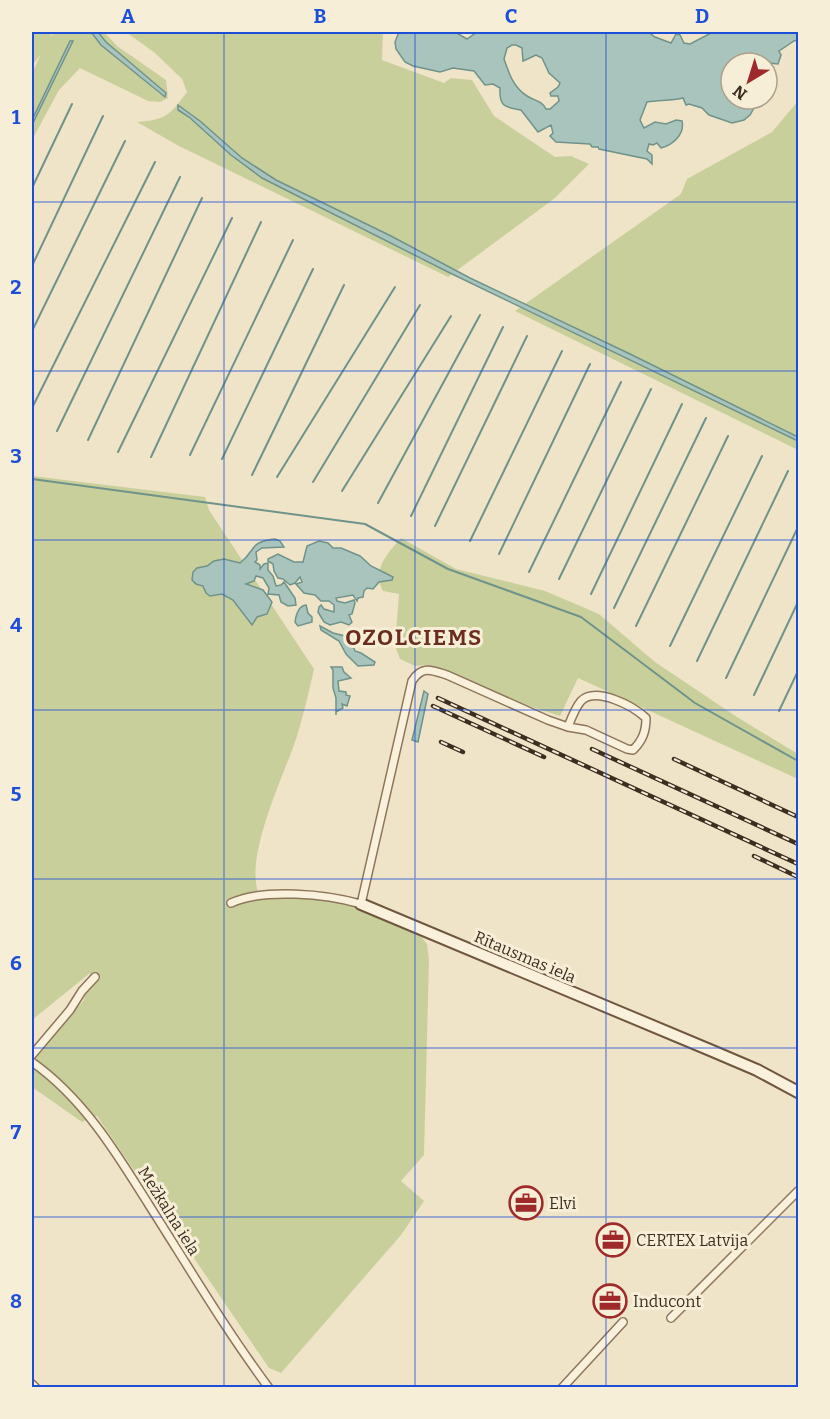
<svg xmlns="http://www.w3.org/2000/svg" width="830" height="1419" font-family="Bitter,serif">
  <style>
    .green { fill: #c9cf9b }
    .water { fill: #a9c4bc; stroke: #6f938a; stroke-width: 1.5; fill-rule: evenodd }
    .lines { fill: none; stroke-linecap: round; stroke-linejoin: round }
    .stream { stroke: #6f938a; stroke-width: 2 }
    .street-casing { stroke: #8d765c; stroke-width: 10 }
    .secondary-casing { stroke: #6f573f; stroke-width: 14 }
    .street { stroke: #faf1dc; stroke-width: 7 }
    .secondary { stroke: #faf1dc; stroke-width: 10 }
    .rail-casing { stroke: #3d2e20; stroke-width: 4.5 }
    .rail { stroke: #f7eed8; stroke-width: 2; stroke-dasharray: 7; stroke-linecap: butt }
    .grid { fill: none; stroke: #1d4ed8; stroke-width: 1.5; stroke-opacity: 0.55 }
    .labels { text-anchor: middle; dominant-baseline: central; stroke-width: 6; stroke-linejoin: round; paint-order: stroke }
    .street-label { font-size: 16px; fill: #3d2e20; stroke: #f7eed8 }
    .poi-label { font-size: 16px; fill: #3d2e20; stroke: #f7eed8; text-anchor: start }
    .district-label { font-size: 22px; font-weight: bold; letter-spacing: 1.5px; fill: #6b2e1e; stroke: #f7eed8 }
    .neatline { fill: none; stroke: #1d4ed8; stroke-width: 2 }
    .grid-label { font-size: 20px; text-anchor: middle; font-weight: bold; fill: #1d4ed8 }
  </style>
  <rect width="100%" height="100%" fill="#f0e4c8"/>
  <!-- green -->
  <g class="green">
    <polygon points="35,32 50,32 51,36 54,32 91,32 101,45 160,94 165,96 166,92 106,42 98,32 104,32 117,46 166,80 168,98 160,102 148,101 80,68 59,90 32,140 32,125 72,41 70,41 32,120 32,73 41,54 32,66 32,40"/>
    <path d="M126,32H383L382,60L444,83L451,78L472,80L494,116L555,157L571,156L589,164L555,198L448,277L179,146L137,122C166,120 170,115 187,92L182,79L155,53Z"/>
    <polygon points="798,101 798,450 515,311 681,194 687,179 772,132"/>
    <path d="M32,476L205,497L209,510L314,669C309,691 304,714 297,736C285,774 240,863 261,898L306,899L347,903L419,934L427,944L429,960L424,1155L401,1181L424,1201L401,1235L281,1373L269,1368L97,1116L82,1122L32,1087V1063L83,1001L89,987L90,973L32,1020Z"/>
    <path d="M401,538L456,569L545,591L599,614L655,662L737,717L798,754V779L578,678L560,716L520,703L426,665L415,666L400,659L395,646L399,594L383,591C371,570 388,553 401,538Z"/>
  </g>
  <!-- water -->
  <g class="water">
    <polygon points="91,32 98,32 106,42 166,93 165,97 101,45"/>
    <path d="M399,32H455L467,39L477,32H648L655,37L671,43L676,34L680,35L684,43L690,44L713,32H798V40L794,41L779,51L781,55L778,64L768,63L773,70L767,85V63H731V99H759L750,115L744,120L732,123L709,115L702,108L689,104L686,105L683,98C672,101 659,100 647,102L640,120L644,128L655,122L666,124L676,120L682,121C685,134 673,145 661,148L657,143L653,145L649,144L647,151L652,155V164L647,159L599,149L598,147H592L590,144L556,142L550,136L553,133L551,125L538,132L521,110C506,107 499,108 500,88L493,84L485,85L474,71L453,68L440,72L413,66L405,62L396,49L395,42ZM512,45H516L522,48L523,61L536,55L542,58L549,73L560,83L558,87L550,93L551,96H558L559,101L550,109H546C541,100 535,101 527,96C513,87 509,73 504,59L507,48Z"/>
    <polygon points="70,41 73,41 32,125 32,120"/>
    <polygon points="178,105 200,121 242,158 276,180 391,236 470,278 628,353 798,437 798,441 450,273 262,178 231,155 189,117 178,110"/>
    <path d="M275,539L280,541L284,547L262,548L256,552L257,560L255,562L260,565V569L264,564L268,563V570L273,576L276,586L281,585L284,582L295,598L296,605L288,606L281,602L279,595L268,594L269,588L263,578L256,576L254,581L246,584L263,590L272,602L267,614L257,617L252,625L233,600L222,594L210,596L206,593L203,586L196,584L192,580L193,572L197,568L207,566L214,561L224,559L240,563C257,550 248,542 275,539Z"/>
    <polygon points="319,541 328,543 333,548 341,548 360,556 371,566 393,577 392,580 379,582 373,589 367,588 364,591 363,597 358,598 357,601 353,595 336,598 337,601 345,603 354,600 355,603 352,614 349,615 352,622 349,625 341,622 330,625 324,622 318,612 319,607 321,605 324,609 334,612 334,605 329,601 321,601 315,595 304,593 296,584 302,582 300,577 295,583 290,585 283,579 278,578 274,571 273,564 268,561 268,559 278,554 294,562 303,562 307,546"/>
    <path d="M306,605L308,613L312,617V622L298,626L295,622C296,615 299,606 306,605Z"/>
    <polygon points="320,626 333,633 349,637 355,651 361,653 375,662 374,665 358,666 346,654 339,641 321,630"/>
    <polygon points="331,667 342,667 344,672 351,678 338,681 339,691 346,692 346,695 350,696 347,706 342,704 343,708 336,712 336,715 336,698 333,688 333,670"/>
    <polygon points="424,691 428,694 418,742 412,740"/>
  </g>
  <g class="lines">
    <!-- stream -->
    <g class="stream">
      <polyline points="32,188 72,104"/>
      <polyline points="32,266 103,116"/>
      <polyline points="32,331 125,141"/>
      <polyline points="32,408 155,162"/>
      <polyline points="57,431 180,177"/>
      <polyline points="88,440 202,198"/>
      <polyline points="118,452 232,218"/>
      <polyline points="190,455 293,240"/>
      <polyline points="151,457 261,222"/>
      <polyline points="222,459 313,269"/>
      <polyline points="252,475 344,285"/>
      <polyline points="277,477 395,287"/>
      <polyline points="32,479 365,524 448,569 581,617 695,703 798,761"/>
      <polyline points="313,482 420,305"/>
      <polyline points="342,491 451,316"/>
      <polyline points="378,503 480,315"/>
      <polyline points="411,516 503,327"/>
      <polyline points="435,526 527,336"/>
      <polyline points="470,541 562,351"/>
      <polyline points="499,554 590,364"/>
      <polyline points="529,572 621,382"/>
      <polyline points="559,579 651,389"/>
      <polyline points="591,594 682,404"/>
      <polyline points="614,608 706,418"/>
      <polyline points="636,626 728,436"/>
      <polyline points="670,646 762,456"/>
      <polyline points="697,661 788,471"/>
      <polyline points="726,678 798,527"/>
      <polyline points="754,695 798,602"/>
      <polyline points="779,711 798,671"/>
    </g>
    <defs>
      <g id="street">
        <path d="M231,903C264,888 326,894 361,904L412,681C422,665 432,670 447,675L548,720L568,727L586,730L627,749L633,750C643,740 646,731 646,718C633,706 596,686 581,701C575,708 571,719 568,727"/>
        <polyline points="32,1055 70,1010 82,991 95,977"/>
        <path d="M32,1062C83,1098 116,1152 149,1205C188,1266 225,1329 269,1388"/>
        <polyline points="671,1318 798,1191"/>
        <polyline points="32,1384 36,1388"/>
        <polyline points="562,1388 623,1322"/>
      </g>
      <polyline id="secondary" points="361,904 710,1050 757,1070 798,1092"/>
    </defs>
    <!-- street casing -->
    <use href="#street" class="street-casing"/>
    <!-- secondary casing -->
    <use href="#secondary" class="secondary-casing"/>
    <!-- street -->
    <use href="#street" class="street"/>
    <!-- secondary -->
    <use href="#secondary" class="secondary"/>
    <defs>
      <g id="rail">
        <polyline points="438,698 798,864"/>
        <polyline points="433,706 544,757"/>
        <polyline points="441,742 463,752"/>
        <polyline points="592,749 798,844"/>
        <polyline points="674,759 798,817"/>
        <polyline points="754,856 798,877"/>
      </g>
    </defs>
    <!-- rail casing -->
    <use href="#rail" class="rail-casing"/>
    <!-- rail -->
    <use href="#rail" class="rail"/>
  </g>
  <!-- grid -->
  <path class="grid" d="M224,32V1388M415,32V1388M606,32V1388M32,202H798M32,371H798M32,540H798M32,710H798M32,879H798M32,1048H798M32,1217H798"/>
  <!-- icons -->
  <defs>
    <symbol id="office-ring" viewBox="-11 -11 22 22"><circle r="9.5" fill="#f7eed8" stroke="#9e2a2b" stroke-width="1.5"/><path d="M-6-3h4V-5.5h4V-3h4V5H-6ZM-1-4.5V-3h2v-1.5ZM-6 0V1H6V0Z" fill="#9e2a2b"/></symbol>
  </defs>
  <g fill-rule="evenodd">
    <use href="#office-ring" x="507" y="1184" width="38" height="38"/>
    <use href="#office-ring" x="594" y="1221" width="38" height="38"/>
    <use href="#office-ring" x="591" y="1282" width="38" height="38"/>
  </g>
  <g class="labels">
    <!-- street labels -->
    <g class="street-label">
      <text transform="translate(525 957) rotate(23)">Rītausmas iela</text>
      <text transform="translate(169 1211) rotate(58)">Mežkalna iela</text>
    </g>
    <!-- poi labels -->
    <g class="poi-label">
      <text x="549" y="1203">Elvi</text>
      <text x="636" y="1240">CERTEX Latvija</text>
      <text x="633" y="1301">Inducont</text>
    </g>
    <!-- district labels -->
    <g class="district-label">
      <text x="414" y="637">OZOLCIEMS</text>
    </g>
  </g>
  <!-- border -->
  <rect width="830" height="1419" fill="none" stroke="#f7eed8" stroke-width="66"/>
  <!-- north arrow -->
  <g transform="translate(749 81) rotate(218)"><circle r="28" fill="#f7eed8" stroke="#ada18e" stroke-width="1.5"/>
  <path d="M0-4.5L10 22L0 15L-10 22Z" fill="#9e2a2b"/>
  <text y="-9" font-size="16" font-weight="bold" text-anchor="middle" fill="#3d2e20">N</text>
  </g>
  <rect x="33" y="33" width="764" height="1353" class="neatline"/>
  <g class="grid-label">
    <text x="128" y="23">A</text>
    <text x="320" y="23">B</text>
    <text x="511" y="23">C</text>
    <text x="702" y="23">D</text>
    <text x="16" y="124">1</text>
    <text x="16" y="294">2</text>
    <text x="16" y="463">3</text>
    <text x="16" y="632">4</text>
    <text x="16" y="801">5</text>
    <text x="16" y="970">6</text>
    <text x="16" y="1139">7</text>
    <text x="16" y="1308">8</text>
  </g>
</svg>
